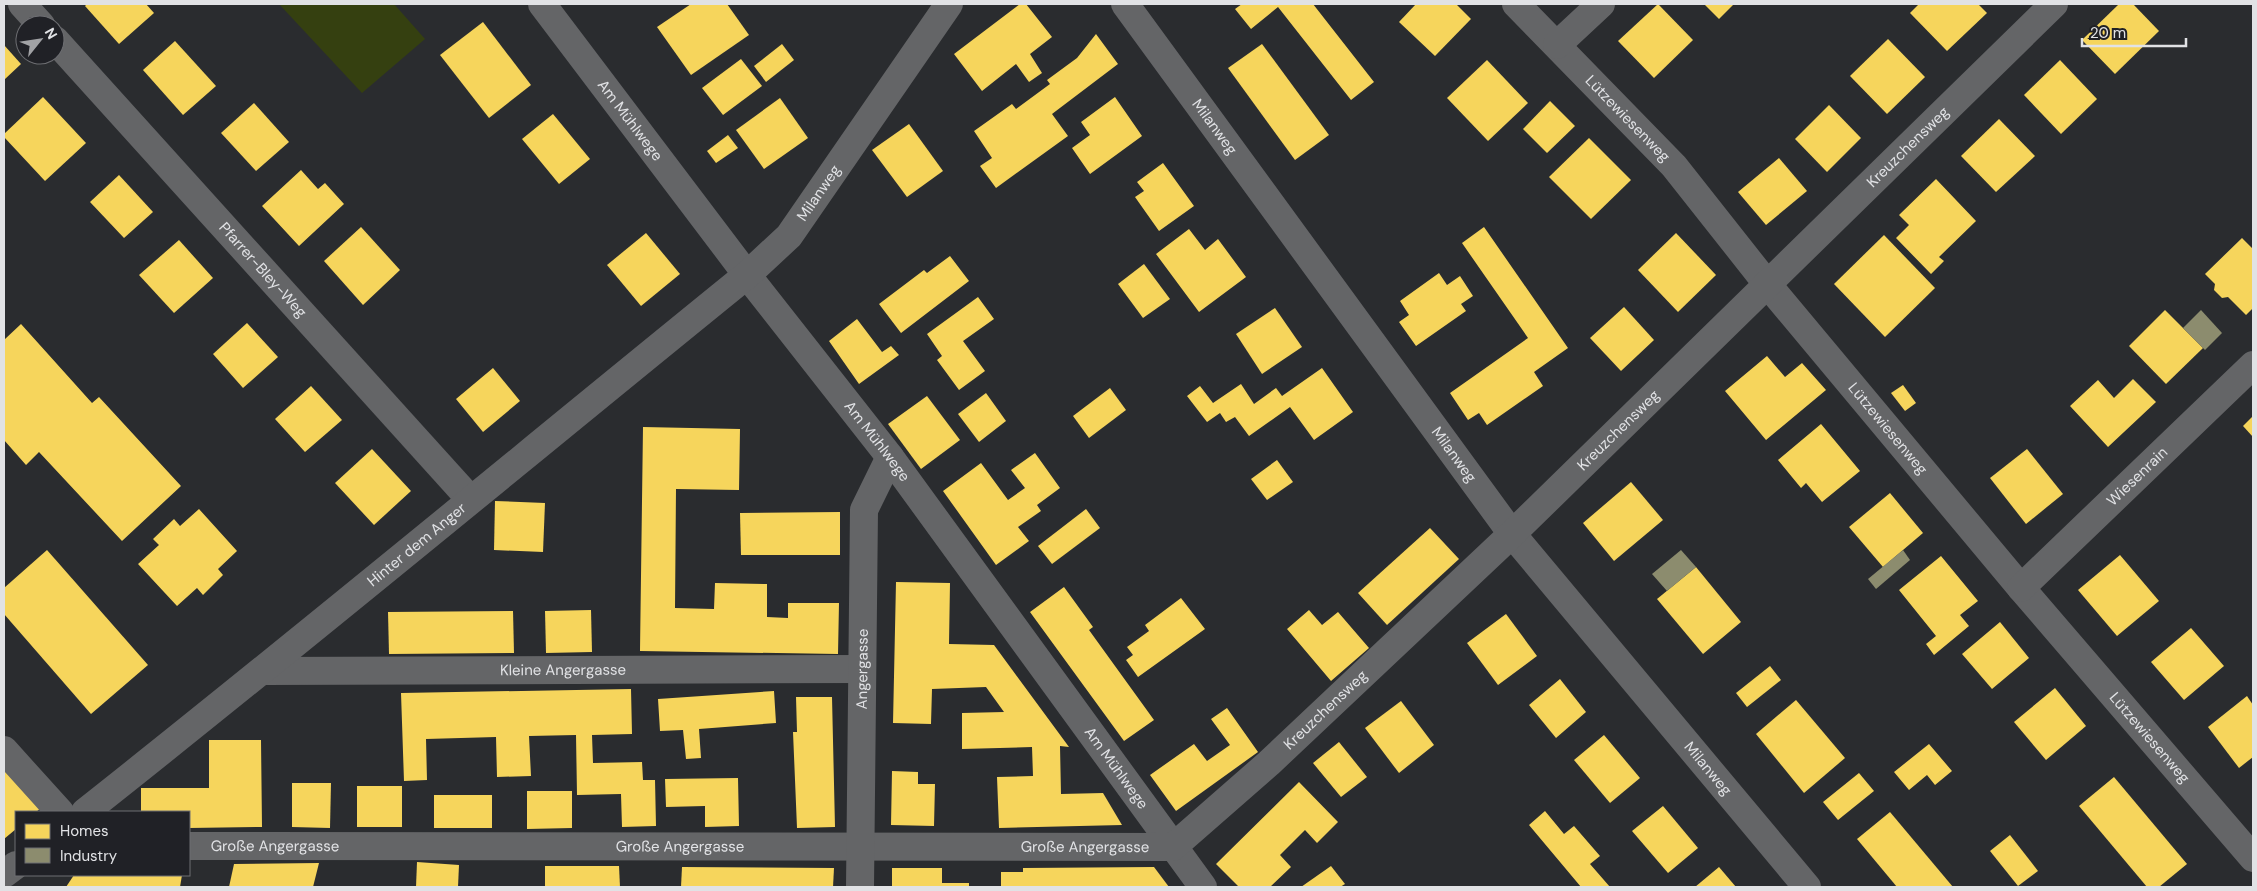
<svg xmlns="http://www.w3.org/2000/svg" width="2257" height="891" font-family="'DM Sans',sans-serif">
  <style>
    .green { fill: #354010 }
    .homes { fill: #f6d55c }
    .industry { fill: #8c8c6e }
    .lines { fill: none; stroke-linecap: round; stroke-linejoin: round }
    .minor { stroke: #646567; stroke-width: 28 }
    .labels { text-anchor: middle; dominant-baseline: central; stroke-width: 5; stroke-linejoin: round; paint-order: stroke }
    .street-label { font-size: 15px; fill: #e1e2e5; stroke: #202126 }
  </style>
  <rect width="100%" height="100%" fill="#2a2c2f"/>
  <!-- green -->
  <polygon class="green" points="279,4 394,4 425,39 362,93"/>
  <!-- homes -->
  <g class="homes">
    <polygon points="87,4 146,4 154,13 119,44 85,6"/>
    <polygon points="691,4 727,4 749,35 691,75 657,27"/>
    <polygon points="1020,4 1026,4 1052,37 1030,54 1042,73 1029,82 1016,64 982,91 954,54"/>
    <polygon points="1242,4 1313,4 1374,82 1351,100 1278,7 1251,29 1235,9"/>
    <polygon points="1416,4 1456,4 1471,19 1435,56 1399,22"/>
    <polygon points="1658,4 1693,40 1654,78 1618,41"/>
    <polygon points="1704,4 1734,4 1719,19"/>
    <polygon points="1919,4 1978,4 1987,13 1947,51 1910,13"/>
    <polygon points="2119,4 2133,4 2159,31 2115,74 2082,40"/>
    <polygon points="483,22 531,85 489,118 440,55"/>
    <polygon points="1096,34 1118,64 1052,114 1068,136 996,188 980,166 992,158 974,131 1012,104 1016,109 1050,84 1047,80 1077,58"/>
    <polygon points="1888,39 1925,77 1887,114 1850,76"/>
    <polygon points="175,41 216,86 183,115 143,70"/>
    <polygon points="782,44 794,60 766,82 754,66"/>
    <polygon points="1262,44 1329,135 1295,160 1228,68"/>
    <polygon points="4,45 21,64 4,80"/>
    <polygon points="741,59 762,86 723,115 702,88"/>
    <polygon points="1487,60 1528,103 1488,141 1447,98"/>
    <polygon points="2060,60 2097,99 2061,134 2024,95"/>
    <polygon points="43,97 86,143 45,181 4,137 4,134"/>
    <polygon points="1115,97 1142,136 1090,174 1072,148 1090,135 1081,122"/>
    <polygon points="780,98 808,138 764,169 736,130"/>
    <polygon points="1550,101 1575,126 1547,153 1523,129"/>
    <polygon points="254,103 289,142 256,171 221,133"/>
    <polygon points="1829,105 1861,138 1827,172 1795,139"/>
    <polygon points="553,114 590,159 559,184 522,139"/>
    <polygon points="1999,119 2035,156 1996,192 1961,156"/>
    <polygon points="909,124 943,171 907,197 872,150"/>
    <polygon points="728,135 738,148 716,163 707,151"/>
    <polygon points="1589,138 1631,180 1591,219 1549,177"/>
    <polygon points="1779,158 1807,191 1766,225 1738,192"/>
    <polygon points="1163,163 1194,206 1159,231 1135,197 1144,191 1137,182"/>
    <polygon points="301,170 318,189 325,183 344,204 299,246 262,206"/>
    <polygon points="119,175 153,212 124,238 90,202"/>
    <polygon points="1936,179 1976,221 1939,257 1944,261 1931,274 1896,238 1909,225 1899,215"/>
    <polygon points="361,227 400,270 363,305 324,261"/>
    <polygon points="1484,227 1568,348 1534,372 1543,386 1487,425 1479,413 1468,420 1450,393 1528,338 1462,243"/>
    <polygon points="1189,229 1205,250 1218,239 1246,277 1199,312 1156,254"/>
    <polygon points="646,233 680,274 641,306 607,265"/>
    <polygon points="1676,233 1716,275 1678,312 1638,270"/>
    <polygon points="1884,235 1935,288 1885,337 1834,284"/>
    <polygon points="2242,238 2253,249 2253,308 2246,315 2228,297 2222,298 2214,290 2215,284 2205,274"/>
    <polygon points="179,240 213,278 174,313 139,275"/>
    <polygon points="950,256 969,281 901,333 879,304 924,270 927,273"/>
    <polygon points="1144,264 1170,299 1143,318 1118,284"/>
    <polygon points="1439,273 1447,285 1460,276 1473,296 1461,304 1466,311 1416,346 1399,322 1409,315 1400,301"/>
    <polygon points="978,297 994,319 963,341 985,371 959,390 937,360 942,356 927,334"/>
    <polygon points="1624,307 1654,340 1621,371 1590,338"/>
    <polygon points="1275,308 1302,347 1262,374 1236,334"/>
    <polygon points="2165,310 2203,348 2166,384 2129,346"/>
    <polygon points="857,319 882,352 891,346 899,355 859,384 829,341"/>
    <polygon points="247,323 278,357 243,388 213,354"/>
    <polygon points="21,324 92,403 99,397 181,486 122,541 39,452 26,465 4,440 4,340"/>
    <polygon points="1767,356 1785,377 1802,363 1826,390 1766,440 1725,391"/>
    <polygon points="493,368 520,401 483,432 456,399"/>
    <polygon points="1322,368 1353,412 1314,440 1290,407 1249,436 1235,417 1226,422 1220,413 1207,422 1187,396 1200,386 1213,403 1241,384 1254,404 1276,388 1282,396"/>
    <polygon points="2133,379 2156,402 2108,447 2070,406 2098,380 2114,398"/>
    <polygon points="1903,385 1916,403 1905,411 1891,393"/>
    <polygon points="311,386 342,420 305,452 275,419"/>
    <polygon points="1110,388 1126,410 1089,438 1073,416"/>
    <polygon points="986,393 1006,421 979,442 958,414"/>
    <polygon points="927,396 960,440 921,469 888,424"/>
    <polygon points="2253,416 2253,437 2243,426"/>
    <polygon points="1821,424 1860,471 1822,502 1806,483 1801,488 1778,460"/>
    <polygon points="643,427 740,429 739,490 676,489 675,608 714,609 715,583 767,584 767,617 788,618 788,603 839,603 838,654 640,651"/>
    <polygon points="372,449 411,491 374,525 335,483"/>
    <polygon points="2027,449 2063,494 2026,524 1990,478"/>
    <polygon points="1035,453 1060,488 1037,505 1041,511 1018,527 1029,541 996,565 943,491 981,463 1008,500 1025,488 1011,470"/>
    <polygon points="1277,460 1293,482 1267,500 1251,479"/>
    <polygon points="1631,482 1663,520 1614,561 1583,523"/>
    <polygon points="1890,493 1923,533 1883,567 1849,527"/>
    <polygon points="495,501 545,503 543,552 494,550"/>
    <polygon points="199,509 237,551 218,569 223,575 203,595 197,588 177,606 138,564 159,545 153,539 174,519 180,526"/>
    <polygon points="1086,509 1100,528 1052,564 1038,546"/>
    <polygon points="840,512 840,555 741,555 740,513"/>
    <polygon points="1430,528 1459,559 1387,625 1358,593"/>
    <polygon points="47,550 148,665 91,714 4,614 4,588"/>
    <polygon points="2120,555 2159,601 2117,636 2078,590"/>
    <polygon points="1941,556 1978,601 1960,615 1969,626 1934,655 1926,644 1936,636 1899,590"/>
    <polygon points="1696,567 1741,622 1703,654 1657,599"/>
    <polygon points="896,582 950,583 949,644 994,645 1069,747 1060,746 1061,794 1103,793 1122,825 999,828 997,777 1033,776 1032,747 962,749 962,713 1004,712 986,687 932,689 931,724 893,723"/>
    <polygon points="1064,587 1093,627 1089,630 1154,720 1124,741 1030,612"/>
    <polygon points="1181,598 1205,629 1138,677 1126,660 1133,655 1127,647 1149,631 1145,625"/>
    <polygon points="591,610 592,652 546,653 545,611"/>
    <polygon points="1309,610 1322,625 1338,612 1369,648 1331,681 1287,629"/>
    <polygon points="513,611 514,653 389,654 388,612"/>
    <polygon points="1506,614 1537,656 1498,685 1467,643"/>
    <polygon points="2000,622 2029,658 1992,689 1962,654"/>
    <polygon points="2191,628 2224,666 2184,700 2151,662"/>
    <polygon points="1770,666 1781,680 1747,707 1736,693"/>
    <polygon points="1560,679 1586,712 1556,738 1529,705"/>
    <polygon points="2055,688 2086,726 2046,760 2014,722"/>
    <polygon points="631,689 632,734 592,735 593,763 642,762 643,780 655,780 656,826 622,827 621,794 577,795 576,735 529,736 531,776 497,777 496,737 426,739 427,780 404,781 401,693"/>
    <polygon points="774,691 776,723 699,729 701,758 686,759 683,730 660,731 658,699"/>
    <polygon points="2247,696 2253,705 2253,757 2239,768 2208,727"/>
    <polygon points="796,697 832,697 835,827 797,828 793,732 797,732"/>
    <polygon points="1796,700 1845,758 1804,793 1756,734"/>
    <polygon points="1401,701 1434,745 1399,773 1365,728"/>
    <polygon points="1227,708 1258,752 1176,811 1150,775 1194,744 1207,761 1230,745 1211,719"/>
    <polygon points="1604,735 1640,778 1610,803 1574,760"/>
    <polygon points="209,740 261,740 262,827 189,828 189,812 141,812 141,788 209,788"/>
    <polygon points="1339,742 1367,777 1341,797 1313,763"/>
    <polygon points="1929,744 1952,771 1935,785 1927,775 1909,790 1894,772"/>
    <polygon points="4,763 41,808 36,812 16,812 16,829 4,839"/>
    <polygon points="892,771 918,772 918,784 935,784 934,826 891,825"/>
    <polygon points="1859,773 1874,791 1838,820 1823,802"/>
    <polygon points="2114,777 2187,864 2159,887 2147,887 2079,806"/>
    <polygon points="738,778 739,826 705,827 705,806 666,807 665,779"/>
    <polygon points="1299,782 1338,822 1317,843 1305,830 1280,855 1291,867 1270,887 1239,887 1216,864"/>
    <polygon points="292,783 331,783 330,828 292,827"/>
    <rect x="357" y="786" width="45" height="41"/>
    <polygon points="527,791 572,791 572,828 527,829"/>
    <rect x="434" y="795" width="58" height="33"/>
    <polygon points="1663,806 1698,848 1668,873 1632,831"/>
    <polygon points="1545,811 1564,834 1574,826 1600,856 1590,864 1610,887 1581,887 1529,825"/>
    <polygon points="1890,812 1953,887 1897,887 1857,839"/>
    <polygon points="2010,835 2038,871 2018,886 1990,851"/>
    <polygon points="417,862 459,865 458,887 416,887"/>
    <polygon points="319,863 313,887 229,887 234,864"/>
    <polygon points="545,866 619,866 620,887 545,887"/>
    <polygon points="1331,866 1345,884 1340,887 1301,887"/>
    <polygon points="682,867 834,868 833,887 681,887"/>
    <polygon points="1154,867 1169,887 1001,887 1001,872 1023,872 1023,868"/>
    <polygon points="1719,867 1736,887 1695,887"/>
    <polygon points="892,868 942,868 942,883 969,883 969,887 892,887"/>
    <polygon points="74,875 182,875 180,887 66,887"/>
  </g>
  <!-- industry -->
  <g class="industry">
    <polygon points="2201,310 2222,333 2205,350 2183,328"/>
    <polygon points="1681,550 1696,567 1667,591 1652,574"/>
    <polygon points="1903,550 1910,560 1876,589 1868,579"/>
  </g>
  <g class="lines">
    <!-- minor -->
    <g class="minor">
      <polyline points="22,4 41,25"/>
      <path id="s1" d="M542,4L747,275L890,457L1203,887"/>
      <path id="s2" d="M1125,4L1512,534L1807,887"/>
      <path id="s3" d="M1516,4L1674,166L1768,285L2021,588L2253,858"/>
      <path id="s4" d="M55,40L470,499"/>
      <polyline points="1557,45 1601,4"/>
      <path id="s5" d="M2021,588L2253,365"/>
      <path id="s6" d="M264,671L862,669"/>
      <polyline points="4,750 60,812"/>
      <path id="s7" d="M85,812C308,636 526,454 747,275L789,236L949,4"/>
      <path id="s8" d="M189,846L1173,847L1269,763L1512,534L2054,4"/>
      <polyline points="4,874 16,865"/>
      <path id="s9" d="M860,887L864,510L890,457"/>
    </g>
  </g>
  <g class="labels">
    <!-- street labels -->
    <g class="street-label">
      <text stroke="none"><textPath href="#s3" startOffset="160">Lützewiesenweg</textPath></text>
      <text stroke="none"><textPath href="#s1" startOffset="146">Am Mühlwege</textPath></text>
      <text stroke="none"><textPath href="#s2" startOffset="152">Milanweg</textPath></text>
      <text stroke="none"><textPath href="#s8" startOffset="1999">Kreuzchensweg</textPath></text>
      <text stroke="none"><textPath href="#s7" startOffset="962">Milanweg</textPath></text>
      <text stroke="none"><textPath href="#s4" startOffset="310">Pfarrer-Bley-Weg</textPath></text>
      <text stroke="none"><textPath href="#s3" startOffset="565">Lützewiesenweg</textPath></text>
      <text stroke="none"><textPath href="#s8" startOffset="1594">Kreuzchensweg</textPath></text>
      <text stroke="none"><textPath href="#s1" startOffset="551">Am Mühlwege</textPath></text>
      <text stroke="none"><textPath href="#s2" startOffset="558">Milanweg</textPath></text>
      <text stroke="none"><textPath href="#s5" startOffset="161">Wiesenrain</textPath></text>
      <text stroke="none"><textPath href="#s7" startOffset="426">Hinter dem Anger</textPath></text>
      <text stroke="none"><textPath href="#s9" startOffset="218">Angergasse</textPath></text>
      <text stroke="none"><textPath href="#s6" startOffset="299">Kleine Angergasse</textPath></text>
      <text stroke="none"><textPath href="#s8" startOffset="1189">Kreuzchensweg</textPath></text>
      <text stroke="none"><textPath href="#s3" startOffset="970">Lützewiesenweg</textPath></text>
      <text stroke="none"><textPath href="#s1" startOffset="956">Am Mühlwege</textPath></text>
      <text stroke="none"><textPath href="#s2" startOffset="962">Milanweg</textPath></text>
      <text stroke="none"><textPath href="#s8" startOffset="86">Große Angergasse</textPath></text>
      <text stroke="none"><textPath href="#s8" startOffset="491">Große Angergasse</textPath></text>
      <text stroke="none"><textPath href="#s8" startOffset="896">Große Angergasse</textPath></text>
    </g>
  </g>
  <!-- border -->
  <rect width="2257" height="891" fill="none" stroke="#e1e2e5" stroke-width="10"/>
  <!-- legend -->
  <rect x="15" y="811" width="175" height="65" fill="#202126" stroke="#6d6e72"/>
  <rect x="25" y="824" width="25" height="15" fill="#f6d55c" stroke="#6d6e72"/>
  <text x="60" y="836" font-size="15" fill="#e1e2e5">Homes</text>
  <rect x="25" y="848" width="25" height="15" fill="#8c8c6e" stroke="#6d6e72"/>
  <text x="60" y="861" font-size="15" fill="#e1e2e5">Industry</text>
  <!-- north arrow -->
  <g transform="translate(40 40) rotate(60)"><circle r="24" fill="#202126" stroke="#6d6e72"/>
  <path d="M0-4L9 19L0 12L-9 19Z" fill="#a1a2a5"/>
  <text y="-8" font-size="14" font-weight="bold" text-anchor="middle" fill="#e1e2e5">N</text>
  </g>
  <!-- scale -->
  <path d="M2082 38v8h104v-8" fill="none" stroke="#e1e2e5" stroke-width="2.5"/>
  <text x="2090" y="38" font-size="15" fill="#e1e2e5" stroke="#202126" stroke-width="4" paint-order="stroke">20 m</text>
</svg>
